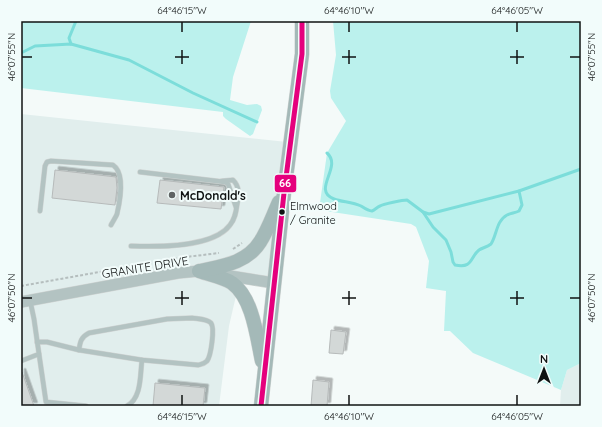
<svg xmlns="http://www.w3.org/2000/svg" width="602" height="427" font-family="Quicksand,sans-serif">
  <style>
    .built { fill: #e1eeed }
    .green { fill: #bbf1ed }
    .lines { fill: none; stroke-linecap: round; stroke-linejoin: round }
    .stream { stroke: #7cddda; stroke-width: 3 }
    .building { fill: #d3d8d7; stroke: #b6baba; filter: url(#shadow) }
    .service-casing { stroke: #d0d4d3; stroke-width: 5.5 }
    .tertiary-casing { stroke: #d0d4d3; stroke-width: 12 }
    .primary-casing { stroke: #d0d4d3; stroke-width: 15 }
    .path { stroke: #b5bebe; stroke-width: 2; stroke-dasharray: 3 2; stroke-linecap: butt }
    .service { stroke: #b3c3c2; stroke-width: 4.5 }
    .tertiary { stroke: #b3c3c2; stroke-width: 11 }
    .primary { stroke: #a4b9b8; stroke-width: 14 }
    .bus-1-casing { stroke: #f2fcfb; stroke-width: 8 }
    .bus-1 { stroke: #e5007d; stroke-width: 5 }
    .ticks { fill: none; stroke: #101313; stroke-width: 1.5 }
    .poi-dot { fill: #606464; stroke: #f2fcfb; stroke-width: 1.5 }
    .bus-dot { fill: #101313; stroke: #f2fcfb; stroke-width: 1.5 }
    .labels { text-anchor: middle; dominant-baseline: central; stroke-width: 4; stroke-linejoin: round; paint-order: stroke }
    .bus-label { font-size: 11px; fill: #101313; stroke: #f2fcfb; text-anchor: start }
    .poi-label { font-size: 12px; font-weight: bold; fill: #101313; stroke: #f2fcfb; text-anchor: start }
    .street-label { font-size: 12px; fill: #101313; stroke: #f2fcfb }
    .line-badge { stroke: #f2fcfb; stroke-width: 1.5 }
    .badge-label { font-size: 11px; text-anchor: middle; font-weight: bold; fill: #fff }
    .neatline { fill: none; stroke: #101313; stroke-width: 1.5 }
    .ticks-label { font-size: 10px; text-anchor: middle; fill: #101313 }
  </style>
  <defs>
    <filter id="shadow"><feDropShadow dx="3.5" dy="-3.5" stdDeviation="0" flood-color="#0004"/></filter>
  </defs>
  <rect width="100%" height="100%" fill="#f4faf9"/>
  <!-- built -->
  <g class="built">
    <polygon points="21,114 287,142 269,286 239,283 229,326 219,406 21,406"/>
    <polygon points="581,363 581,406 560,406 561,390 567,370"/>
  </g>
  <!-- green -->
  <g class="green">
    <polygon points="21,21 251,21 233,77 230,100 247,105 257,104 261,106 262,110 253,134 250,136 226,119 223,116 223,112 21,88"/>
    <polygon points="333,21 581,21 581,363 567,370 561,390 473,353 450,331 444,331 446,291 426,288 429,261 416,227 411,224 319,210 327,153 346,121 331,98 330,91 336,55"/>
  </g>
  <g class="lines">
    <!-- stream -->
    <g class="stream">
      <polyline points="71,44 69,38 76,21"/>
      <polyline points="21,53 35,46 71,44 129,60 193,93 257,122"/>
      <path d="M327,153C343,167 311,190 334,199C342,202 352,202 361,206C364,208 368,211 372,211C375,210 377,207 380,206C383,204 403,200 407,200L423,212L429,214L519,191L581,169"/>
      <path d="M423,212L433,227L446,240L451,252L453,262L455,265C473,269 470,257 479,250C482,248 487,247 491,244C497,235 496,221 507,215C511,213 515,213 519,211L522,205L519,191"/>
    </g>
  </g>
  <!-- building -->
  <g class="building">
    <polygon points="55,170 116,177 117,188 115,205 52,198"/>
    <polygon points="160,180 224,187 221,209 157,203"/>
    <polygon points="331,330 346,332 343,354 329,353"/>
    <polygon points="21,372 22,372 34,406 21,406"/>
    <polygon points="313,380 329,382 327,406 311,406"/>
    <polygon points="155,383 205,388 203,406 153,406"/>
  </g>
  <g class="lines">
    <defs>
      <g id="service">
        <polyline points="140,172 225,182 228,184 236,207"/>
        <path d="M40,211L45,166L47,162L51,161L113,165C125,173 120,201 117,214C116,217 113,221 111,225"/>
        <path d="M131,246C158,247 213,248 230,225C235,219 236,212 237,205C239,195 240,187 233,180L222,181"/>
        <path d="M192,318C198,319 207,319 211,323C215,328 211,356 207,361C204,364 202,364 198,365L142,360L79,350C80,342 81,337 89,333L167,319Z"/>
        <polyline points="37,342 47,342 79,350"/>
        <polyline points="39,354 46,402 86,406"/>
        <polyline points="21,361 39,354 34,319 30,300"/>
        <path d="M127,406C142,398 140,374 142,360"/>
      </g>
      <polyline id="tertiary" points="21,302 178,273 199,271 274,283"/>
      <g id="primary">
        <path d="M199,271C210,275 223,277 232,283C253,298 257,338 262,361"/>
        <path d="M200,271C222,266 247,263 260,242C268,230 273,215 279,202"/>
        <polyline points="261,406 284,193 302,54 302,21"/>
      </g>
    </defs>
    <!-- service casing -->
    <use href="#service" class="service-casing"/>
    <!-- tertiary casing -->
    <use href="#tertiary" class="tertiary-casing"/>
    <!-- primary casing -->
    <use href="#primary" class="primary-casing"/>
    <!-- path -->
    <g class="path">
      <polyline points="233,249 242,243"/>
      <polyline points="21,286 178,258 219,253"/>
    </g>
    <!-- service -->
    <use href="#service" class="service"/>
    <!-- tertiary -->
    <use href="#tertiary" class="tertiary"/>
    <!-- primary -->
    <use href="#primary" class="primary"/>
    <defs>
      <polyline id="bus-1" points="261,406 284,193 302,54 302,21"/>
    </defs>
    <!-- bus-1 casing -->
    <use href="#bus-1" class="bus-1-casing"/>
    <!-- bus-1 -->
    <use href="#bus-1" class="bus-1"/>
  </g>
  <!-- ticks -->
  <path class="ticks" d="M182,22V32M349,22V32M517,22V32M182,50V64M349,50V64M517,50V64M22,57H32M175,57H189M342,57H356M510,57H524M570,57H580M182,291V305M349,291V305M517,291V305M22,298H32M175,298H189M342,298H356M510,298H524M570,298H580M182,395V405M349,395V405M517,395V405"/>
  <!-- markers -->
  <circle class="poi-dot" cx="172" cy="195" r="4"/>
  <circle class="bus-dot" cx="282" cy="212" r="3.5"/>
  <g class="labels">
    <!-- bus labels -->
    <g class="bus-label">
      <text x="290" y="206">Elmwood<tspan x="290" dy="14">/ Granite</tspan></text>
    </g>
    <!-- poi labels -->
    <g class="poi-label">
      <text x="180" y="195">McDonald's</text>
    </g>
    <!-- street labels -->
    <g class="street-label">
      <text transform="translate(145 267) rotate(-9)">GRANITE DRIVE</text>
    </g>
  </g>
  <rect class="line-badge" x="274" y="174" width="23" height="19" rx="4" fill="#e5007d"/>
  <g class="badge-label">
    <text x="285" y="187">66</text>
  </g>
  <!-- border -->
  <rect width="602" height="427" fill="none" stroke="#f2fcfb" stroke-width="44"/>
  <!-- north arrow -->
  <g transform="translate(544 369)" stroke="#f2fcfb" stroke-width="3" paint-order="stroke">
  <path d="M0-3L7 15L0 10L-7 15Z" fill="#101313"/>
  <text y="-6" font-size="11" font-weight="bold" text-anchor="middle" fill="#101313">N</text>
  </g>
  <rect x="22" y="22" width="558" height="383" class="neatline"/>
  <g class="ticks-label">
    <text x="182" y="14">64°46'15"W</text>
    <text x="349" y="14">64°46'10"W</text>
    <text x="517" y="14">64°46'05"W</text>
    <text transform="translate(11 57) rotate(-90)" y="4">46°07'55"N</text>
    <text transform="translate(591 57) rotate(-90)" y="4">46°07'55"N</text>
    <text transform="translate(11 298) rotate(-90)" y="4">46°07'50"N</text>
    <text transform="translate(591 298) rotate(-90)" y="4">46°07'50"N</text>
    <text x="182" y="420">64°46'15"W</text>
    <text x="349" y="420">64°46'10"W</text>
    <text x="517" y="420">64°46'05"W</text>
  </g>
</svg>
